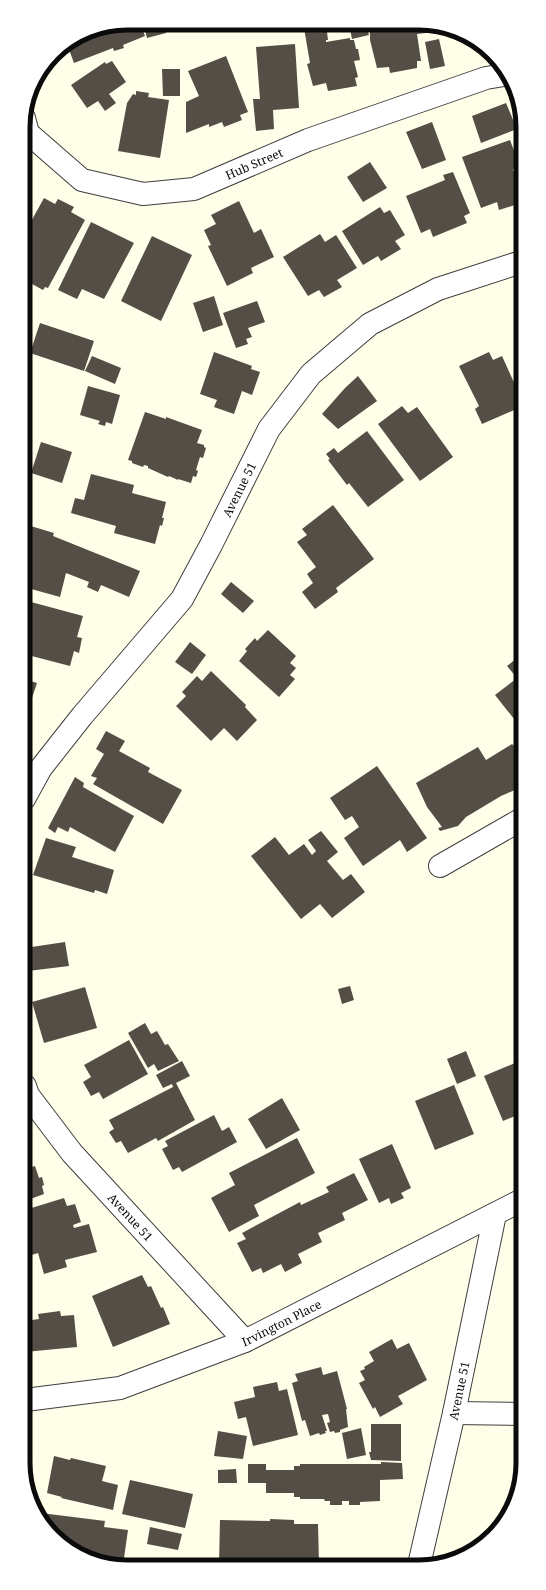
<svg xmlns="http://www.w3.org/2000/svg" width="546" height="1590" font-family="'Noto Serif',serif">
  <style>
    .building { fill: #544e46 }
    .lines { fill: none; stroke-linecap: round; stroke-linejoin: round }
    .street-casing { stroke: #3e3e3e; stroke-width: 24 }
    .street { stroke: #fff; stroke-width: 22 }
    .labels { text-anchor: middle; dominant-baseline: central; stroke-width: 4; stroke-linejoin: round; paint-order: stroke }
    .street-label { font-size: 12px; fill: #0b0b0b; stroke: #fff }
    .rim { fill: none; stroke: #0b0b0b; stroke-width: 5 }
  </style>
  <rect width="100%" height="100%" fill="#fffee8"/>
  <!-- building -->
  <g class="building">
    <polygon points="127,23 140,23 145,36 123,45 124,48 114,51 113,48 74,63 67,44 88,31"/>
    <polygon points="143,23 164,23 166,33 147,38"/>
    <polygon points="326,24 328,40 326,40 326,42 350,38 350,40 354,40 356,49 358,49 360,60 354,61 358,77 355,78 357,86 328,91 326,83 313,86 307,64 310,63 304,28"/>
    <polygon points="349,24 366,25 369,35 352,39"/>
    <polygon points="374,25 432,25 434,32 417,34 421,61 417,61 417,68 390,73 389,67 377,68 370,40 370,29 374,29"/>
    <polygon points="439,39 445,66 430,69 425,42"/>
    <polygon points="295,44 299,108 273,110 274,129 256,131 253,99 260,99 256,47"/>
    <polygon points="226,56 248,112 240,115 242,120 224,127 222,122 209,127 209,124 186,133 186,102 199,96 188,71"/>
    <polygon points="112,61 126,82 109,94 116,103 105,111 98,101 87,108 71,85 105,62 106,64"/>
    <polygon points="162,69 180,69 180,96 163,96"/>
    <polygon points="136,91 149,93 148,97 169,100 160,158 118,151 127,103 133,94 136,95"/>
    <polygon points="506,103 517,129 481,143 472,116"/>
    <polygon points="432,122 446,160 422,169 406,132"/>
    <polygon points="510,140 520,167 513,169 521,191 521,195 515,196 518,204 499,210 497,202 481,208 462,157"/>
    <polygon points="370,162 387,188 363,202 347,177"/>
    <polygon points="453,172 470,213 464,216 467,223 433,237 430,229 421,233 406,196 445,180 443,175"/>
    <polygon points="44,198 55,204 58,199 74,207 71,212 85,220 48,288 45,287 43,290 23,279 23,236"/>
    <polygon points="239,201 254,233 261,229 274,257 251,268 253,273 227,286 208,246 211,245 204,230 216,224 211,215"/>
    <polygon points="380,207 384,213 390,210 405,235 395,241 401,249 381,261 378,256 363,265 342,231"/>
    <polygon points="91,222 134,243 104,299 82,289 77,299 58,290"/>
    <polygon points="320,234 325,242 336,235 357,268 337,280 342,287 324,297 319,290 308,296 283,257"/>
    <polygon points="152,236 192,255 161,321 121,301"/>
    <polygon points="214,296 223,325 203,332 193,303"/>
    <polygon points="257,301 265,322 248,328 252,337 246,339 248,344 236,348 223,313"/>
    <polygon points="40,323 94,341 84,371 30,353"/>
    <polygon points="214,352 252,366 251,369 260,372 252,395 242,391 234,414 214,407 217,400 200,394"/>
    <polygon points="489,352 493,360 502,356 521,398 521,407 482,424 475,409 479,406 459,366"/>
    <polygon points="92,356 121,368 115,384 85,371"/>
    <polygon points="358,376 377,401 338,429 322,414 345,388"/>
    <polygon points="88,386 120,395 112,424 106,422 105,426 98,424 100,421 80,415"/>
    <polygon points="402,406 408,413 417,407 453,457 420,481 378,424"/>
    <polygon points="145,412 166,419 166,417 202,430 197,443 204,445 204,447 206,448 203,458 200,457 196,470 198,471 196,477 193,476 191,483 178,479 178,480 169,476 168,477 148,468 148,466 144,465 143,467 132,463 132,461 128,460"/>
    <polygon points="367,431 404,480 368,507 349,483 347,485 328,460 330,459 326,454 334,448 338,453"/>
    <polygon points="41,442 72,452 62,483 31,473"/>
    <polygon points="91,474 134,485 132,493 166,502 162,518 164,518 162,526 160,525 155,544 114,533 116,526 71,513 75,498 84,500"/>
    <polygon points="333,505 374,559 336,588 338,592 315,609 302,592 313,583 307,574 316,567 297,542 307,535 302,529"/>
    <polygon points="24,524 54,533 53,536 140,571 129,597 101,585 98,592 87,587 89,582 66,573 60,597 24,587"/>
    <polygon points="231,582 254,601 243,613 221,594"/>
    <polygon points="31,602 83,616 77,637 82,638 79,653 74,651 70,666 24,654 24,627"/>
    <polygon points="268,630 296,656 290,663 296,668 290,675 295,679 279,697 239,661 247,651 245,649 255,638 257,641"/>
    <polygon points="190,642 206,655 192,674 175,662"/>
    <polygon points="522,654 522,729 495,695 517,678 507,666"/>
    <polygon points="211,671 246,705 245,707 257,720 237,741 224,728 211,741 176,706 186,696 182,692 197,676 202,681"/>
    <polygon points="24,679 37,683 26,716 24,715"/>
    <polygon points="106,731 125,741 119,751 150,768 148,772 182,790 163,824 93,784 97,778 91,776 104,754 96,749"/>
    <polygon points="512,744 518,750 522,760 522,786 517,789 501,796 466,817 458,826 440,831 438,828 442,827 427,807 416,783 478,747 486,760"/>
    <polygon points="377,766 427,838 407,852 400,840 363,866 344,838 359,827 352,816 345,820 330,798"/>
    <polygon points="75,777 84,783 83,787 134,816 115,852 70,827 68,832 58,827 55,833 48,828"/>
    <polygon points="321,831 338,852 327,861 343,880 351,874 365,892 332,918 320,904 301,919 251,856 275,837 289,855 304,844 312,855 316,851 308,840"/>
    <polygon points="46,838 76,847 72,857 114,870 107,894 95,890 94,893 33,875"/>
    <polygon points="65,942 69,966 28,971 25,948"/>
    <polygon points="350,986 354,1000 342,1004 338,989"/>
    <polygon points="85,987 97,1028 44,1043 32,1002"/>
    <polygon points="145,1023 151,1034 157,1031 165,1045 168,1044 179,1061 158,1071 154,1064 148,1068 128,1033"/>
    <polygon points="129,1040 148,1074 103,1099 99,1092 91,1096 83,1082 91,1077 84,1065"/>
    <polygon points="466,1051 476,1076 457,1084 447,1059"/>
    <polygon points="522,1060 522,1113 503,1121 484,1076"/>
    <polygon points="182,1061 190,1076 176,1083 195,1120 158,1141 156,1138 128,1153 121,1141 116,1143 109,1132 114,1129 109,1120 173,1087 172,1084 163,1088 156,1075"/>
    <polygon points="454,1085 474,1134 435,1150 415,1101"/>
    <polygon points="282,1098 300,1130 266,1149 248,1119"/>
    <polygon points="214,1115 222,1131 229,1127 237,1142 182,1172 179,1167 173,1170 162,1149 168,1146 165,1141"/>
    <polygon points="297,1138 315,1173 254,1205 259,1216 229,1232 211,1198 235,1185 229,1173"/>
    <polygon points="392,1144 411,1188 401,1193 404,1198 391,1204 389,1198 379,1203 359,1159"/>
    <polygon points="35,1166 39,1178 42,1177 44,1185 42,1186 44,1194 25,1201 25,1169"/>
    <polygon points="354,1173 368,1200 342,1213 345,1220 318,1233 322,1242 298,1254 302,1263 285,1272 281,1264 263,1273 261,1268 252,1272 237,1243 246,1239 242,1233 300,1202 301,1205 329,1192 326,1187"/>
    <polygon points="64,1198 67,1206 75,1204 81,1222 73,1225 74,1228 89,1224 97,1252 65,1260 67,1267 44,1274 38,1253 25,1257 25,1210"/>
    <polygon points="142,1275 148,1287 151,1286 161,1308 163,1307 170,1324 113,1347 92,1296"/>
    <polygon points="60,1311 61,1316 74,1315 77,1347 25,1352 25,1321 39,1319 38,1314"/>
    <polygon points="392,1339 397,1349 409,1343 427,1380 398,1396 403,1404 380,1417 375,1407 373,1409 359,1383 365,1380 360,1371 365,1369 364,1367 374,1361 369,1352"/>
    <polygon points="321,1367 323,1375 337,1371 347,1409 346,1409 348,1427 340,1430 340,1432 335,1433 334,1431 330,1432 327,1423 330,1422 328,1414 322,1415 327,1431 325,1431 326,1433 320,1435 319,1433 310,1436 305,1420 302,1421 292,1383 298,1381 295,1374"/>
    <polygon points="277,1382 279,1391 287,1389 298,1435 253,1446 246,1417 238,1419 234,1402 255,1397 253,1387"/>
    <polygon points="371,1424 401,1424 401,1461 371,1460 369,1452 371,1452"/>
    <polygon points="361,1428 366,1455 347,1459 342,1433"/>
    <polygon points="218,1431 247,1436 243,1459 214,1456"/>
    <polygon points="54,1456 70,1460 71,1458 106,1466 102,1481 118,1485 113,1510 61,1498 62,1497 47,1493"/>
    <polygon points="381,1462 402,1463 403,1479 380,1480 380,1501 360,1502 360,1505 349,1505 349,1501 342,1501 342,1505 330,1505 330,1501 325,1501 324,1499 300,1499 300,1497 294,1497 294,1493 266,1493 266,1483 248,1483 248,1464 266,1464 266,1470 294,1470 294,1466 300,1466 300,1464 381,1464"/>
    <polygon points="236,1469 237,1483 218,1483 218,1470"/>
    <polygon points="130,1480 193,1494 185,1528 122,1514"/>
    <polygon points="41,1513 105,1521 104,1527 128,1530 123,1565 107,1565 54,1537"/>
    <polygon points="270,1519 294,1520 294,1524 318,1524 319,1565 219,1565 220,1520 270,1521"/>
    <polygon points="150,1527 182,1534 178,1550 147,1544"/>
  </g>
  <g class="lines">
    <defs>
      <g id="street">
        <path id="s1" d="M24,118L28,133L82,180L143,194L194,189L308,140L486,78L504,75"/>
        <path id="s2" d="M24,799L41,768L82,716L182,599L211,545L269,429L311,374L370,324L438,289L521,262"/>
        <polyline points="440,866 522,819"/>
        <path id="s3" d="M25,1086L28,1095L72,1153L245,1341"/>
        <path id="s4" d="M25,1400L120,1388L245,1341L522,1200"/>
        <polyline points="454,1413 523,1414"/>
        <path id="s5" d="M419,1565L454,1413L495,1214"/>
      </g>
    </defs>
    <!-- street casing -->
    <use href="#street" class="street-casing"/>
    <!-- street -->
    <use href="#street" class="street"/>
  </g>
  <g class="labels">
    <!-- street labels -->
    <g class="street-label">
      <text stroke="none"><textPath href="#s1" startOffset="266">Hub Street</textPath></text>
      <text stroke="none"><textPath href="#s2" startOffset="379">Avenue 51</textPath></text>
      <text stroke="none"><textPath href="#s3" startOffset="169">Avenue 51</textPath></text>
      <text stroke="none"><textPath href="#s4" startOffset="270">Irvington Place</textPath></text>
      <text stroke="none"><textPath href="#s5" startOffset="179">Avenue 51</textPath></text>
    </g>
  </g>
  <!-- crop -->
  <path d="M0 0H546V1590H0ZM127 30H419A97 97 0 0 1 516 127V1463A97 97 0 0 1 419 1560H127A97 97 0 0 1 30 1463V127A97 97 0 0 1 127 30Z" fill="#fff" fill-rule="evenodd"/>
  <path class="rim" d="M127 30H419A97 97 0 0 1 516 127V1463A97 97 0 0 1 419 1560H127A97 97 0 0 1 30 1463V127A97 97 0 0 1 127 30Z"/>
</svg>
